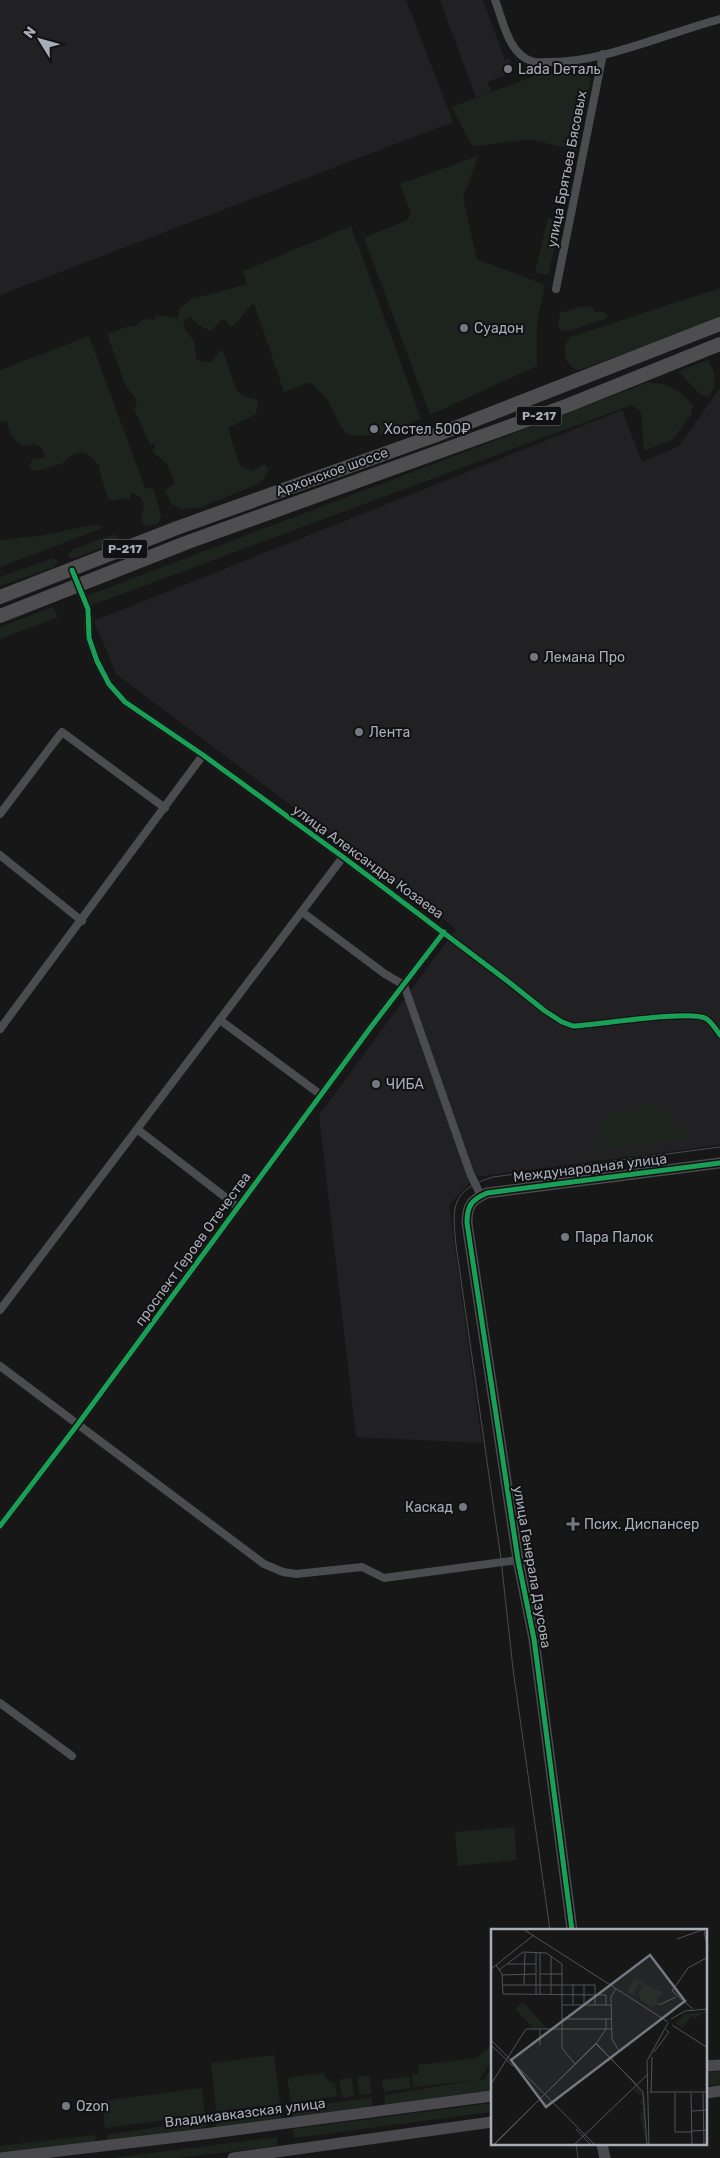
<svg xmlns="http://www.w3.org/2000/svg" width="720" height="2158" font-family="Rubik,sans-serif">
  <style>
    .built { fill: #212123 }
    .green { fill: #1d241e }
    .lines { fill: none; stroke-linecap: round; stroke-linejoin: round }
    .street { stroke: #4b4c50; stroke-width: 8 }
    .secondary { stroke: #4a4a4e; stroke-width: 11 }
    .highway { stroke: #4e4e51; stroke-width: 14 }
    .tram { stroke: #4b4c4f; stroke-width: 1 }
    .cycleway-casing { stroke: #111113; stroke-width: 8 }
    .cycleway { stroke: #1a9f57; stroke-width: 5 }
    .poi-dot { fill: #757880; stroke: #111113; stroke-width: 2 }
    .labels { text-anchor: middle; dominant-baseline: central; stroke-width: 4; stroke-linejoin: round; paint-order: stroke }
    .shield { fill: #111113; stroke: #7b7e86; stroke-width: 1 }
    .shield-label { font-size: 12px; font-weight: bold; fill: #a8adb8 }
    .poi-label { font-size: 14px; fill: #a8adb8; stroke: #111113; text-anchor: start }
    .street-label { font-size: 14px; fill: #a8adb8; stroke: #111113 }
    .inset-road { fill: none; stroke: #515357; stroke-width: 1 }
    .view { fill: #757880; fill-opacity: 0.15; stroke: #757880; stroke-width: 2.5 }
    .inset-edge { fill: none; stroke: #a8adb8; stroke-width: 2.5 }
  </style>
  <rect width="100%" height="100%" fill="#171717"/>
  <!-- built -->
  <g class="built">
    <polygon points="0,0 406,0 453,122 0,295"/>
    <polygon points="440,0 483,0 505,60 509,58 514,72 488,82 491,92 476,98"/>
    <polygon points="720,388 720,1145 475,1177 449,1205 482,1443 356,1437 319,1115 456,929 116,674 94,621 622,410 642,462 679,446"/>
  </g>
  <!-- green -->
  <g class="green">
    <polygon points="546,69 589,77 591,79 577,151 530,139 477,146 471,144 452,107 542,73"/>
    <polygon points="478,156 463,198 477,259 545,285 537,324 537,366 430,415 364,238 407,220 411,214 400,184"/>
    <polygon points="548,218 561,221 548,275 535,272"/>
    <path d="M351,226L421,418C393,432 381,438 348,435L338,422L327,399L310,382L284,392L254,303C244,310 241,321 231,327L224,319L221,320L211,331L198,325L190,316L183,323L186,331L194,341L197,360L210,363L222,349L237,391L245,397L258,400L256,414L228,428L240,466L253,471L264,464L269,469L261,483L199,508L180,509L171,503L165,490L175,483L167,464L152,451L156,445L150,444C144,432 140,420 134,410L137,401L125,385L107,334L129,326H136L143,319L154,320L156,316C164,314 169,319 178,318L180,308L192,299L247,284L243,271Z"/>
    <path d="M720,288V320L579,370C563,366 561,348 570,337Z"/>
    <polygon points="580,307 590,307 595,312 604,312 608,315 605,319 568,331 563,331 558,328 560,313"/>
    <path d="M89,336L145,488L154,489L161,516L159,523L150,526L144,525L141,520L144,505L141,498L132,493L129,499L121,498L115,501L108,498L100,473V467C88,451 78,446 63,463C55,466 40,471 32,470L29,465L34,459H41L45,456L41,447L34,444L22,446C12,438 9,432 7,420L0,423V370Z"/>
    <path d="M708,360C715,371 718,385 709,396L701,395L678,371Z"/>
    <path d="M649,382C667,384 682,390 693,406L691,415L672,440L644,451L641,411L631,405L84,608L81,598Z"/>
    <polygon points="93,525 102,526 103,528 0,567 0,540 39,536"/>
    <polygon points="112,535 116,535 118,538 116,543 74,558 70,558 68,553 77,548"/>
    <polygon points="53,558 58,562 54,567 0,586 0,577"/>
    <polygon points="53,607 58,617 0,639 0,627"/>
    <path d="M641,1103C664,1107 676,1120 689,1138L597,1150L604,1116L634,1111Z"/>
    <polygon points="514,1827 517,1860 458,1866 455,1832"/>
    <polygon points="492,2045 492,2060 479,2080 484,2079 492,2068 492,2093 385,2107 384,2095 478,2080 413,2087 412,2075 419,2074 418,2065 476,2058"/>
    <polygon points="274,2055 280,2104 216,2111 211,2063"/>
    <polygon points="720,2071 720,2084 706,2086 706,2073"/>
    <polygon points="324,2073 327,2080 335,2084 337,2096 291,2103 287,2078"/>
    <polygon points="369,2075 372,2093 360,2095 357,2077"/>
    <polygon points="409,2076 411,2088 384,2092 382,2080"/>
    <polygon points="352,2078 354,2096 342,2098 339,2080"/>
    <polygon points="202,2088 205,2115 105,2128 102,2101"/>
    <polygon points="372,2097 373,2106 293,2118 292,2109"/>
    <polygon points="492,2103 492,2112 294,2138 293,2129"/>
    <polygon points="280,2111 281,2119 216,2127 215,2119"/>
    <polygon points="206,2120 207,2127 107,2141 107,2135"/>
    <polygon points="95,2135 96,2144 0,2154 0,2146"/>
    <polygon points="277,2137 277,2146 177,2158 112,2158"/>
  </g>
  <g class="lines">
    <!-- street -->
    <g class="street">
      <path d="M495,0C503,20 508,53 531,61C535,63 541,62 546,62C600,64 667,33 720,19"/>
      <polyline points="556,289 603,54"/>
      <path d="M72,570L88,609L89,638L97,661L109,684L125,702L203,755L343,857L510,983L545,1011L562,1022L573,1026C596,1025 689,1010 705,1018C711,1021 716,1029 720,1035"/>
      <polyline points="0,814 62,732 165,808"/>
      <polyline points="0,855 82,921"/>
      <polyline points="302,912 385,974 404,985 470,1173 481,1196"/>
      <polyline points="220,1020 321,1095"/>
      <polyline points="0,1029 203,755"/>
      <polyline points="137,1129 238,1207"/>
      <polyline points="0,1310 343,857"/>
      <polyline points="0,1366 264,1564 283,1572 296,1574 362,1567 384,1578 518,1560"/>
      <polyline points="0,1526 78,1424 371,1027 444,932"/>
      <polyline points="0,1703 72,1756"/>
    </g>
    <!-- secondary -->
    <g class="secondary">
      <path d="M572,1930L534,1639L518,1560L467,1223C467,1206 471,1200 487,1193L720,1163"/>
      <polyline points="706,2066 720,2065"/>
      <polyline points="706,2093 720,2091"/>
      <polyline points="602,2144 605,2158"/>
      <polyline points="1,2158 212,2133 492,2096"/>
      <polyline points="233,2158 492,2122"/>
    </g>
    <!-- highway -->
    <g class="highway">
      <polyline points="0,597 177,528 434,436 720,324"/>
      <polyline points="0,616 188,542 566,406 720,344"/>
    </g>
    <!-- tram -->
    <g class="tram">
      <path d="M550,1930L513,1669L501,1559L456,1245C452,1206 451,1190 493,1177L720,1147"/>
      <polyline points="576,2144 578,2158"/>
    </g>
    <defs>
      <g id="cycleway">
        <path d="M72,570L88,609L89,638L97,661L109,684L125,702L203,755L343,857L510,983L545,1011L562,1022L573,1026C596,1025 689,1010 705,1018C711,1021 716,1029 720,1035"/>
        <polyline points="0,1526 78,1424 371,1027 444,932"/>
        <path d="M572,1930L534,1639L518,1560L467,1223C467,1206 471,1200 487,1193L720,1163"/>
      </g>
    </defs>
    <!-- cycleway casing -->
    <use href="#cycleway" class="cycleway-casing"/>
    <!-- cycleway -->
    <use href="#cycleway" class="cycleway"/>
  </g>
  <!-- markers -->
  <g class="poi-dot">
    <circle cx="508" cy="69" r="5"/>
    <circle cx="464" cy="328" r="5"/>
    <circle cx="374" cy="429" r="5"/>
    <circle cx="534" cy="657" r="5"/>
    <circle cx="359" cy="732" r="5"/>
    <circle cx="376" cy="1084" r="5"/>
    <circle cx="565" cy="1237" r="5"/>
    <circle cx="463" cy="1507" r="5"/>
    <path d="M570.5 1516.5h5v5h5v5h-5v5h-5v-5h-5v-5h5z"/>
    <circle cx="66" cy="2106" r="5"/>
  </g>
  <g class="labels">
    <!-- shield labels -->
    <g class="shield">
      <rect x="516.5" y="406.5" width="45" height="19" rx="4"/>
      <rect x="102.5" y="539.5" width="45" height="19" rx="4"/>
    </g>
    <g class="shield-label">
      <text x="539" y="416">Р-217</text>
      <text x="125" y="549">Р-217</text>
    </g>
    <!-- poi labels -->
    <g class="poi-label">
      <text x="518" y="69">Lada Dеталь</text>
      <text x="474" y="328">Суадон</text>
      <text x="384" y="429">Хостел 500₽</text>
      <text x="544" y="657">Лемана Про</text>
      <text x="369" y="732">Лента</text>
      <text x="386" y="1084">ЧИБА</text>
      <text x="575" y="1237">Пара Палок</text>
      <text x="453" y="1507" text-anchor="end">Каскад</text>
      <text x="584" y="1524">Псих. Диспансер</text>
      <text x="76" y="2106">Ozon</text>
    </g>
    <!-- street labels -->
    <g class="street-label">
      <text transform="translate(567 169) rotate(-79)">улица Брятьев Бясовых</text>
      <text transform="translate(332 472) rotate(-20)">Архонское шоссе</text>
      <text transform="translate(368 862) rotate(36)">улица Александра Козаева</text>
      <text transform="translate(590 1168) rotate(-7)">Международная улица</text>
      <text transform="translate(193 1249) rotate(-54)">проспект Героев Отечества</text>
      <text transform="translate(532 1567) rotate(80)">улица Генерала Дзусова</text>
      <text transform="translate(245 2113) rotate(-7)">Владикавказская улица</text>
    </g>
  </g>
  <!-- overview -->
  <g transform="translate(491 1929)">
    <rect width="216" height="216" fill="#171717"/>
    <path d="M143,49L172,64L166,69L167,74L172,73L162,78L149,71L148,63L152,57L148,54L142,66L136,64ZM32,73L56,100L42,99L24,80ZM216,83L204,89L200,87L191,99L184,94L194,85ZM147,157L154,170L155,216L149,185L153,178L149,174L152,168L142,161Z" fill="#1d241e"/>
    <path class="inset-road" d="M32,0L177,93M213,1L217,23M186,10L214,0M49,24V65M60,27V65M17,35H45M5,36L11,45L12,65L115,66V76M0,40L43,6M8,41L32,23L55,24L71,35V119L84,135M49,45H71M11,46L45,45M33,55L34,24M11,56H104V76M93,56V76M45,65V24M71,76H120M82,76V55M168,76L185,68M202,80L181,62L197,39L217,28M71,90H121M180,90L194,82L217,80M181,96L217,119M49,100V116M0,111L104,216M105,115L115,100V90M0,116L22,137M163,123L178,103L175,101M120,130L128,122L121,110L120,68L125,59M0,155L35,100H121M159,163H217M212,163L213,216M160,164L161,128M184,164V203H201M200,164L201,216M54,165L105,115L145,155M201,182L217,181M85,200L100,216M201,202L217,201M3,215L52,167M3,216L105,114L152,163L156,216M83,216L156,146M158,216L156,132L177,94"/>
    <path class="view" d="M159,26L194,72L55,178L20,131Z"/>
    <rect width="216" height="216" class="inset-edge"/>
  </g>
  <!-- north arrow -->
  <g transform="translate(40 40) rotate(307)" stroke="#111113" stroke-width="4" paint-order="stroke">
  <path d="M0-4L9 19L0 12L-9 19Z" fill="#a8adb8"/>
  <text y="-8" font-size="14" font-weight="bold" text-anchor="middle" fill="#a8adb8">N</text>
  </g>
</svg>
